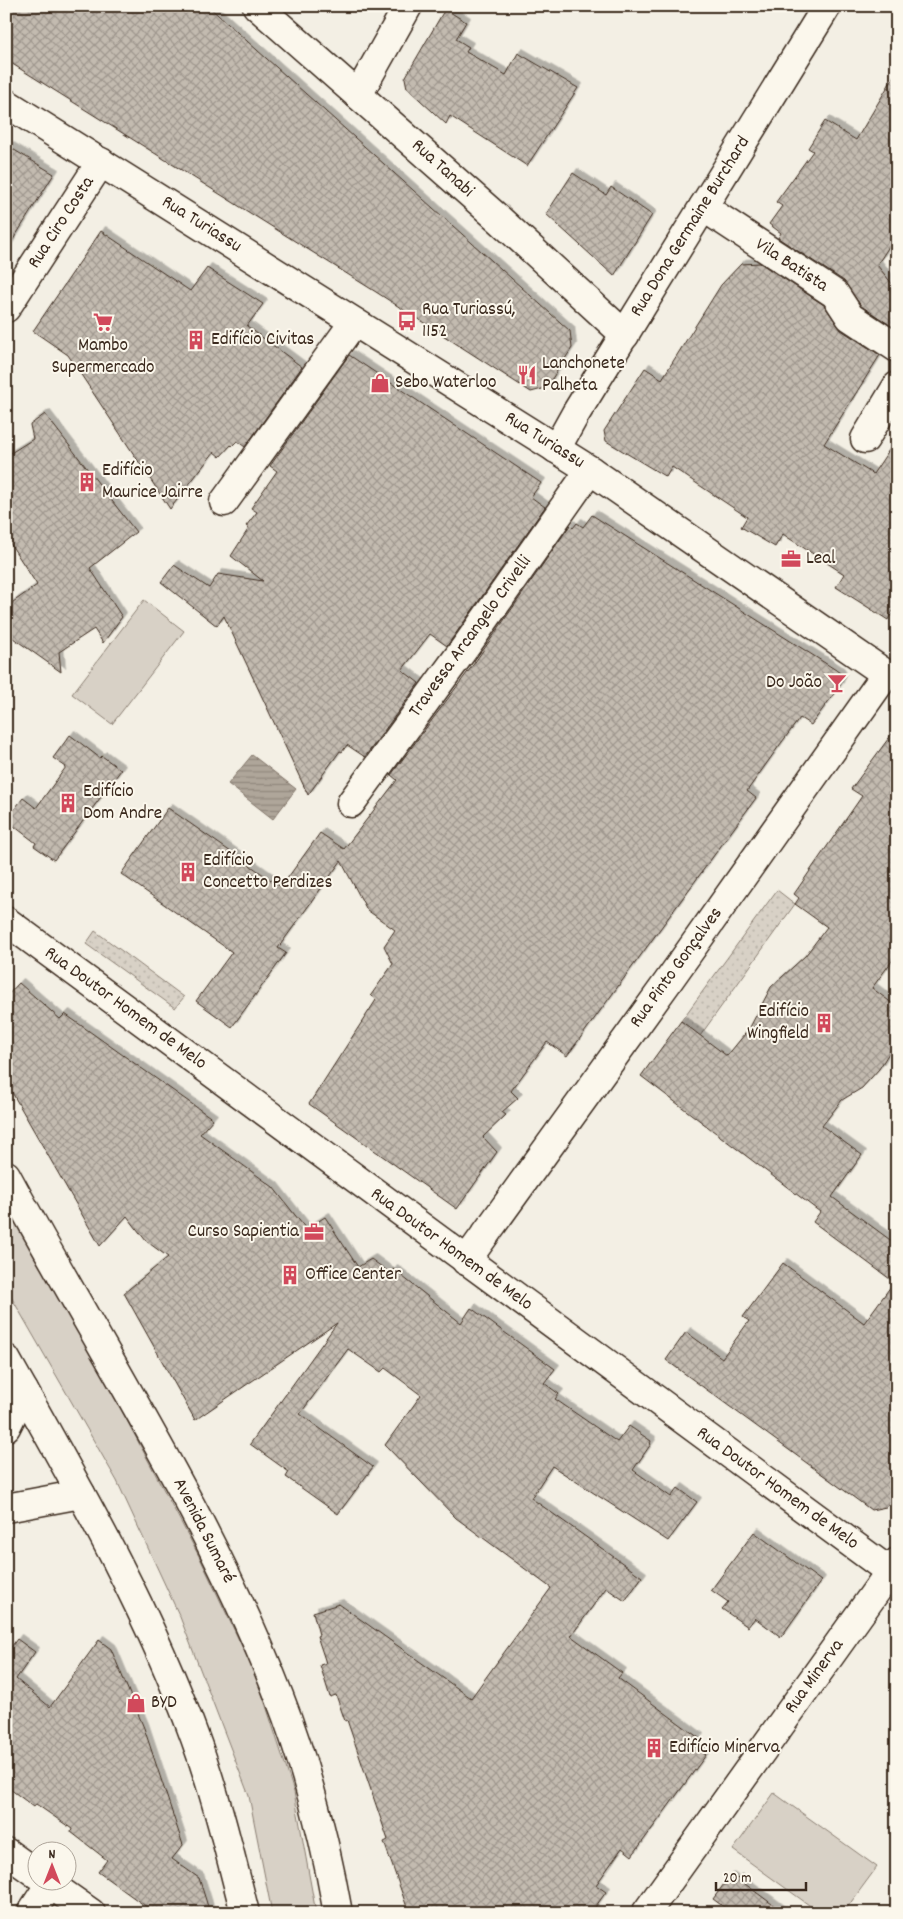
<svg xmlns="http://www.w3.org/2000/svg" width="903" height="1919" font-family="Dekko,sans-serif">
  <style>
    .green { fill: #d8d1c6; stroke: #8a7e72 }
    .garden { fill: url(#garden-dots); stroke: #8a7e72 }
    .water { fill: url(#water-rules); stroke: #817468 }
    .building { fill: url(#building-cross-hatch); stroke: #3b2a1e; filter: url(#shadow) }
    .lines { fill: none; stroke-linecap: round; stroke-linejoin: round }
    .minor-casing { stroke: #3b2a1e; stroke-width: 31 }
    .tertiary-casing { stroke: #3b2a1e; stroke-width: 31 }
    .primary-casing { stroke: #3b2a1e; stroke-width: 31 }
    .minor { stroke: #fbf7ec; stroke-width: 28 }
    .tertiary { stroke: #fbf7ec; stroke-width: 28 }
    .primary { stroke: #fbf7ec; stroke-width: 28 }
    .labels { text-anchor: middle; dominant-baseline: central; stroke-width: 4; stroke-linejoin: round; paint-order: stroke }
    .street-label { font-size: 19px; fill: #3b2a1e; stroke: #fbf7ec }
    .poi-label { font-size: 19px; fill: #3b2a1e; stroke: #fbf7ec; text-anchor: start }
  </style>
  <defs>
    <pattern id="garden-dots" width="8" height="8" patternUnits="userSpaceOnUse" patternTransform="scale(1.25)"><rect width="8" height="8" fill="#d8d1c6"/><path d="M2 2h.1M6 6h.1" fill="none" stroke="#bab4aa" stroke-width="1.8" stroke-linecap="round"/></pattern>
    <pattern id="water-rules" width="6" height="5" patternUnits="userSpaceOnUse" patternTransform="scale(1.25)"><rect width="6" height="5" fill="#afa69a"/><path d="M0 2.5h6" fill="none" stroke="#90877d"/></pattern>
    <pattern id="building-cross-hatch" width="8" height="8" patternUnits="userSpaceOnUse" patternTransform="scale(1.25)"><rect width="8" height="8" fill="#c3bbb0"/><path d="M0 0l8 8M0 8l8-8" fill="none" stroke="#a0988f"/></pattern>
    <filter id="shadow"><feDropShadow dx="4.5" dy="-4.5" stdDeviation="0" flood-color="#0004"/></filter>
  </defs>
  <rect width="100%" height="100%" fill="#f3efe4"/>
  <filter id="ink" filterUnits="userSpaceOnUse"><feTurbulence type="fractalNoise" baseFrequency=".02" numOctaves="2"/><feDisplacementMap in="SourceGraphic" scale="10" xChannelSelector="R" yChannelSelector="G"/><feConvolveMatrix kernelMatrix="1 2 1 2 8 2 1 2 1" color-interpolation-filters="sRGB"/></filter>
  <g filter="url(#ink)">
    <!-- green -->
    <g class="green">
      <polygon points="144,600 184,631 112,724 72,694"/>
      <polygon points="6,1196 29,1236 200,1558 257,1678 294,1792 316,1913 272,1913 249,1796 180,1617 117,1481 6,1288"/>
      <polygon points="774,1793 877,1867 843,1913 820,1913 733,1850"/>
    </g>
    <!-- garden -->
    <g class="garden">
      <polygon points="777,890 795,904 700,1036 681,1021"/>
      <polygon points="95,931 184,997 175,1008 86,944"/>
    </g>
    <!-- water -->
    <polygon class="water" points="252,755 296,789 273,819 228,784"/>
    <!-- building -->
    <g class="building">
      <polygon points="6,6 208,6 570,331 572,348 546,388 531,392 376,292 6,60"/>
      <polygon points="445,9 466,22 456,39 469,47 466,52 506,75 518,53 578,88 527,166 450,116 446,124 407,88 405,78"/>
      <polygon points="897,71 897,234 877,265 897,290 896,329 861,306 844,281 778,238 781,233 769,224 782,206 776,202 813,151 808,148 825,121 856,140"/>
      <polygon points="6,145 54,174 6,251"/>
      <polygon points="573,173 606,195 611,187 652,215 614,276 546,214"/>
      <polygon points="101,231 190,291 207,268 263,304 247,326 302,367 245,447 237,441 232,446 231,445 220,457 214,452 170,509 68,355 33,331"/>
      <polygon points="760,263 824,305 841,330 880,355 824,444 873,474 897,438 897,603 888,620 836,587 844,574 787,537 783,534 775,547 741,527 747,517 672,467 666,477 606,441 604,431 645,368 662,379 721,285 741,264"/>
      <polygon points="349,355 541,483 531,497 545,507 447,646 430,634 402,670 419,683 365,757 347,745 342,752 340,751 308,795 224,616 217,626 161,582 174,565 209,588 218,574 263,581 231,556 249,528 246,526 257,512 251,508 277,471 270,466"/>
      <polygon points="45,414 136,532 90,568 122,617 103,643 94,629 59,652 61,672 6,633 6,607 37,585 6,537 6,456 33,439 30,425"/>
      <polygon points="592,515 836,670 840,673 842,679 839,687 811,725 800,718 779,746 747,791 756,798 567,1056 547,1042 511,1091 518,1098 502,1112 506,1115 483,1137 497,1152 457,1209 309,1104 376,1000 371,995 393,964 384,946 395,930 367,910 341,861 278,948 286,953 232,1027 196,1001 232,952 121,874 168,808 281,887 320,833 344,849 397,780 391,775 473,665 570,525 573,528 577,523 583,527"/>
      <polygon points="897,727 897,954 872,988 897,1007 897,1033 892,1048 879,1069 862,1088 842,1100 822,1126 862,1155 832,1197 897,1245 897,1494 886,1507 871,1510 666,1360 686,1332 722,1358 749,1321 743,1317 783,1263 864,1323 894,1282 813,1222 820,1212 641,1076 681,1021 727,1056 749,1029 771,987 805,956 827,927 795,904 799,898 794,894 862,796 851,789"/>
      <polygon points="70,735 100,758 102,756 121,770 54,860 34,846 36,843 6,820 23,798 36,808 66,767 53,758"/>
      <polygon points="19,983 60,1019 65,1014 213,1119 200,1134 273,1187 306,1229 325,1217 358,1267 371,1259 390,1273 393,1269 461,1323 471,1308 555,1369 544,1383 559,1394 555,1399 617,1442 629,1426 651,1441 650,1443 651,1444 633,1470 671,1497 678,1488 697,1502 668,1541 552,1466 531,1498 642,1577 625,1601 606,1588 571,1636 622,1673 618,1678 699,1738 694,1745 706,1755 632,1856 622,1848 596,1885 606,1892 591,1913 409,1913 384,1842 388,1840 347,1720 345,1721 336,1695 330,1697 320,1665 326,1663 317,1636 319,1635 313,1612 339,1604 471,1698 551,1588 456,1518 385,1445 421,1395 385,1368 381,1372 348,1349 300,1414 373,1467 338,1514 286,1477 289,1472 250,1444 337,1323 195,1420 124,1293 168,1257 146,1241 127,1216 100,1246 6,1082 6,997"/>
      <polygon points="754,1532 821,1581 781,1637 755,1618 748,1627 722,1609 728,1602 711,1590"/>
      <polygon points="17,1639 35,1652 16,1679 50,1707 99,1640 111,1649 144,1728 183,1845 172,1859 199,1878 210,1913 155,1913 98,1872 107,1860 71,1832 72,1829 36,1804 34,1807 6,1786 6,1654"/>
      <polygon points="729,1877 735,1881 737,1878 784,1913 732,1913 713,1899"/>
    </g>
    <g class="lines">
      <defs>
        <g id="minor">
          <polyline points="257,6 500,220 625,335"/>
          <polyline points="358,95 408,6"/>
          <polyline points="703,207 835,294 850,317 897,348"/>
          <polyline points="6,308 101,162"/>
          <polyline points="865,439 897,386"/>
          <polyline points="556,449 576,413 827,6"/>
          <polyline points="224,502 354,322"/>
          <polyline points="351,803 469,642 590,470"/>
          <polyline points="6,921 897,1577"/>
          <polyline points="466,1261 667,983 886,674"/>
          <polyline points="6,1427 24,1391"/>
          <polyline points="6,1508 81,1494"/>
          <polyline points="31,1913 50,1884"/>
          <polyline points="646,1913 897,1562"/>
        </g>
        <g id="tertiary">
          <polyline points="6,103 590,470 886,674 897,676"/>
          <polyline points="6,1852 38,1875"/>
          <polyline points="47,1882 91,1913"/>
        </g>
        <g id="primary">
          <path d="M6,1175C99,1348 208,1513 279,1696C306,1765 325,1840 338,1913"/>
          <path d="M6,1359C75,1482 147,1606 195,1738C216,1795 230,1854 245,1913"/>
        </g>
      </defs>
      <!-- minor casing -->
      <use href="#minor" class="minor-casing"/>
      <!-- tertiary casing -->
      <use href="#tertiary" class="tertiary-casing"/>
      <!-- primary casing -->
      <use href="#primary" class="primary-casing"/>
      <!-- minor -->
      <use href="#minor" class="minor"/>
      <!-- tertiary -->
      <use href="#tertiary" class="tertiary"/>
      <!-- primary -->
      <use href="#primary" class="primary"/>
    </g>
  </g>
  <!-- icons -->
  <defs>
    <symbol id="bus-bare" viewBox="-9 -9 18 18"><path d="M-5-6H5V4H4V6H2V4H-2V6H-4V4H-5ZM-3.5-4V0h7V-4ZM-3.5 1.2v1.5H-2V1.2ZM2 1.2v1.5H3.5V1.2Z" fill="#d1495b" stroke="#fbf7ec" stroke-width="2.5" paint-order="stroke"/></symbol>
    <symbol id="supermarket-bare" viewBox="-9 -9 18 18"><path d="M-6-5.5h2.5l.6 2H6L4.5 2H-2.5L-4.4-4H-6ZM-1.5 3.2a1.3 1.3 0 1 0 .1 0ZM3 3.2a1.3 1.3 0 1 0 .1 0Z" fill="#d1495b" stroke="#fbf7ec" stroke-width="2.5" paint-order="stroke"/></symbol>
    <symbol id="building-bare" viewBox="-9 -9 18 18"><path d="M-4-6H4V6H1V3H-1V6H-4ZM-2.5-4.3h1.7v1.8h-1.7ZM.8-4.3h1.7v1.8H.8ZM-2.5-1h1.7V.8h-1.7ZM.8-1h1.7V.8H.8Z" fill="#d1495b" stroke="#fbf7ec" stroke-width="2.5" paint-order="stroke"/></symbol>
    <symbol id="restaurant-bare" viewBox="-9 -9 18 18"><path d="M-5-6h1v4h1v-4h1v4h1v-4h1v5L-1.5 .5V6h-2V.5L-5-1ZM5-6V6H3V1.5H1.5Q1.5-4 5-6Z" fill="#d1495b" stroke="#fbf7ec" stroke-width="2.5" paint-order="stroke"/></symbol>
    <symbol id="shop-bare" viewBox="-9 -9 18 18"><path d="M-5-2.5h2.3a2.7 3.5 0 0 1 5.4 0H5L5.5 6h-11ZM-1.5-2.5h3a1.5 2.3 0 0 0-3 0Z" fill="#d1495b" stroke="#fbf7ec" stroke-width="2.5" paint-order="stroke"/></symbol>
    <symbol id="office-bare" viewBox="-9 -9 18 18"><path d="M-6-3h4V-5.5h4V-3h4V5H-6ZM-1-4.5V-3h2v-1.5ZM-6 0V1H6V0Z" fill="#d1495b" stroke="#fbf7ec" stroke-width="2.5" paint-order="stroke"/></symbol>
    <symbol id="bar-bare" viewBox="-9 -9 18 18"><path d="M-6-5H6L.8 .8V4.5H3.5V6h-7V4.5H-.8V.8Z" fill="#d1495b" stroke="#fbf7ec" stroke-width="2.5" paint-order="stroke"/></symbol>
  </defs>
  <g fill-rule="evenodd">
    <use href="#bus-bare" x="393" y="307" width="28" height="28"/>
    <use href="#supermarket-bare" x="89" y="308" width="28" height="28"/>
    <use href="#building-bare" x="182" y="326" width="28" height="28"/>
    <use href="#restaurant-bare" x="513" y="361" width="28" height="28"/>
    <use href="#shop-bare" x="366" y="369" width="28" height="28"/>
    <use href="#building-bare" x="73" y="468" width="28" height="28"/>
    <use href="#office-bare" x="777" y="545" width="28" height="28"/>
    <use href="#bar-bare" x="823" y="669" width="28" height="28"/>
    <use href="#building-bare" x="54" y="789" width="28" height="28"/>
    <use href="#building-bare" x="174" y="858" width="28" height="28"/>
    <use href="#building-bare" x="810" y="1009" width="28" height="28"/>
    <use href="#office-bare" x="300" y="1218" width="28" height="28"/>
    <use href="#building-bare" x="276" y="1261" width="28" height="28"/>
    <use href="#shop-bare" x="122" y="1689" width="28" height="28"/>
    <use href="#building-bare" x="640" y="1734" width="28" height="28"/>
  </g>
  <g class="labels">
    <!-- street labels -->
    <g class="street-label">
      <text transform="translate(442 169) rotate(42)">Rua Tanabi</text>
      <text transform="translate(62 223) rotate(-57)">Rua Ciro Costa</text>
      <text transform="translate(201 225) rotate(32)">Rua Turiassu</text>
      <text transform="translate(691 227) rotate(-58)">Rua Dona Germaine Burchard</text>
      <text transform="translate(791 266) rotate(33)">Vila Batista</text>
      <text transform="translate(544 441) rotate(32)">Rua Turiassu</text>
      <text transform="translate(471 637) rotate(-54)">Travessa Arcangelo Crivelli</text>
      <text transform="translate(677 968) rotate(-54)">Rua Pinto Gonçalves</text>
      <text transform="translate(125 1009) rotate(36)">Rua Doutor Homem de Melo</text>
      <text transform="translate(451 1250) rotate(36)">Rua Doutor Homem de Melo</text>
      <text transform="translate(777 1489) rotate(36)">Rua Doutor Homem de Melo</text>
      <text transform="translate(203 1531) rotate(63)">Avenida Sumaré</text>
      <text transform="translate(815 1677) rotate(-54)">Rua Minerva</text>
    </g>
    <!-- poi labels -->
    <g class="poi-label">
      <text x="422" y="310">Rua Turiassú,<tspan x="422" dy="22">1152</tspan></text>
      <text x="211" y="340">Edifício Civitas</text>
      <text x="103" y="346" text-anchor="middle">Mambo<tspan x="103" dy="22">Supermercado</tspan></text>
      <text x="542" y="364">Lanchonete<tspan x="542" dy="22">Palheta</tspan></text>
      <text x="395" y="383">Sebo Waterloo</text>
      <text x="102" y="471">Edifício<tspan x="102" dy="22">Maurice Jairre</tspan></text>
      <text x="806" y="559">Leal</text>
      <text x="822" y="683" text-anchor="end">Do João</text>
      <text x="83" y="792">Edifício<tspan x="83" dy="22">Dom Andre</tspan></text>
      <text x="203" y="861">Edifício<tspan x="203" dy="22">Concetto Perdizes</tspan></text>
      <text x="809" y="1012" text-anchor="end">Edifício<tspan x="809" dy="22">Wingfield</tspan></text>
      <text x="299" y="1232" text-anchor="end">Curso Sapientia</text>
      <text x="305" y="1275">Office Center</text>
      <text x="151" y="1703">BYD</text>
      <text x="669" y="1748">Edifício Minerva</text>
    </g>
  </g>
  <!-- margin -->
  <rect width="903" height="1919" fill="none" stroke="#fbf7ec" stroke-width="25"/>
  <rect x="12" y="12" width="878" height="1894" fill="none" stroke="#3b2a1e" stroke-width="2" filter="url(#ink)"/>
  <!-- north arrow -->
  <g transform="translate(52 1866)"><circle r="24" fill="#fbf7ec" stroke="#aea59a"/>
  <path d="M0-4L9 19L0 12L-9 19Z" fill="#d1495b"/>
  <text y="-8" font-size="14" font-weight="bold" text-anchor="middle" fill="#3b2a1e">N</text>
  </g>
  <!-- scale -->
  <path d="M716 1882v8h90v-8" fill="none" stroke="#3b2a1e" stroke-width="2.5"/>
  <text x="723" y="1882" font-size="15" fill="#3b2a1e" stroke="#fbf7ec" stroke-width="4" paint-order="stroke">20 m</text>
</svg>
